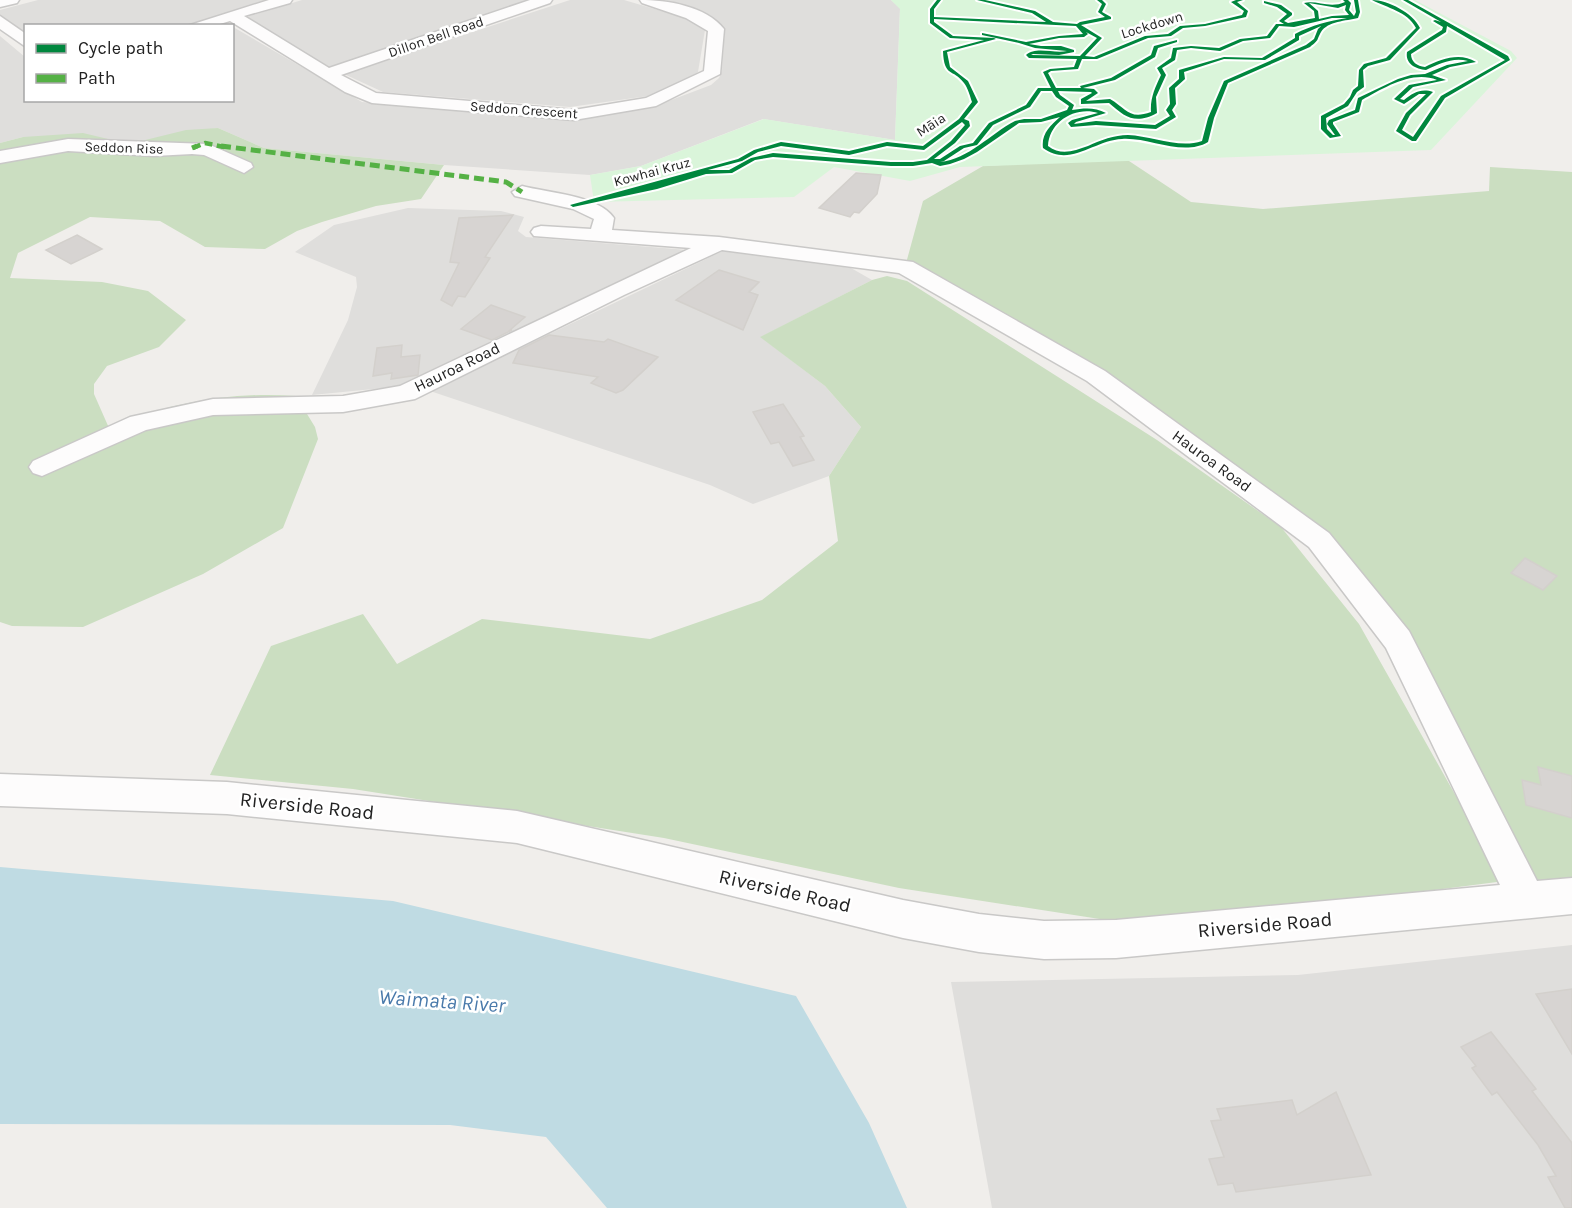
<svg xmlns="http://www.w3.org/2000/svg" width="1572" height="1208" font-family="Karla,sans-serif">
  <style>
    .residential { fill: #dfdedc }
    .forest { fill: #cbdec1 }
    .park { fill: #daf5da }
    .water { fill: #bfdbe3 }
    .building { fill: #d7d4d2; stroke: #d3d0cc; stroke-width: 1.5 }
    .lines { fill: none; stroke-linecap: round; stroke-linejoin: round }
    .minor-casing { stroke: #c9c8c7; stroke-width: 3 }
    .minor { fill: #fdfcfc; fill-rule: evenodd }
    .quiet-far1 { stroke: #55b145; stroke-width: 4.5; stroke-dasharray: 8 4.5; stroke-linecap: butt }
    .quiet { stroke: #55b145; stroke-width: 5; stroke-dasharray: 10 5; stroke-linecap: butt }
    .cycleway-casing { stroke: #fff; stroke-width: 4 }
    .cycleway { fill: #00873e; fill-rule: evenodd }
    .labels { text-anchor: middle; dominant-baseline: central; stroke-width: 5; stroke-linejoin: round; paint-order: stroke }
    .far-street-label { font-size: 14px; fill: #222; stroke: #fff }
    .street-label { font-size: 16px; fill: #222; stroke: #fff }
    .near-street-label { font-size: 20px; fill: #222; stroke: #fff }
    .near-water-label { font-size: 21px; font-style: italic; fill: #4a7aab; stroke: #fff }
  </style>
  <rect width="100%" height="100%" fill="#f0eeeb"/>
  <!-- residential -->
  <g class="residential">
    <polygon points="38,0 277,0 186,25 26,26 25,36 0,16 0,10"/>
    <polygon points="302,0 541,0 332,69 243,18"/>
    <polygon points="570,0 624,0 699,22 705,30 698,72 684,82 648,96 570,107 383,92 344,74"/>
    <polygon points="664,0 891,0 900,8 895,140 763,119 641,166 590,175 444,165 264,148 218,128 129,144 23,137 0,143 0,36 25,57 26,100 232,100 233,27 362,102 566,120 658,105 711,85 719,78 722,70 725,28 710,15"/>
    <polygon points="408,208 501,211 524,217 518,231 526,237 688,250 418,379 394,387 312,395 348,320 357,287 356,277 295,252 334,225"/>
    <polygon points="723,251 851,268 872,280 761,337 825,386 861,427 829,476 753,504 710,485 430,391"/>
    <polygon points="1572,945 1572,1208 992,1208 951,982 1298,975"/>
  </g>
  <!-- forest -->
  <g class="forest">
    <path d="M218,128L264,148L444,165L421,199L376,206L322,222L297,231L265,249L205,247L160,221L90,217L18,253L10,278L102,282L148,291L186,320L159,347L107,366L94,384V394L109,428C166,403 234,391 296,396L315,427L318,439L283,528L203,574L83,627L12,626L0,622V143L23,137L83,133L129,144L186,130Z"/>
    <polygon points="1126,159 1191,202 1263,209 1489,191 1490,167 1572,172 1572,901 1527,901 1398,640 1319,540 1096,376 905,267 923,201 983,166"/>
    <polygon points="887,276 907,281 1157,440 1281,527 1359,624 1497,869 1497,882 1326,904 1132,924 899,888 664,838 353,789 210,775 271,646 363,614 397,664 482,619 650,639 762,600 838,541 829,476 861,427 825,386 760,337 872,280"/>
  </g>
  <!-- park -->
  <polygon class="park" points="891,0 1415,0 1511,51 1517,58 1431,150 960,167 910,181 834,167 794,197 594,202 590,175 641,166 764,119 895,140 900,9"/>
  <!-- water -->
  <polygon class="water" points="0,867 393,901 796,996 869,1123 907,1208 607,1208 546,1137 450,1125 0,1124"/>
  <!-- building -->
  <g class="building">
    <polygon points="856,173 881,175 877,194 859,213 854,212 850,217 819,208"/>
    <polygon points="513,215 485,257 490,258 465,297 458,296 452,306 441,300 459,263 450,262 459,218"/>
    <polygon points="77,235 102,249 71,264 46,250"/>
    <polygon points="719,270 759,282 749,292 758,295 743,330 676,300"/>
    <polygon points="491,305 525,317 510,330 512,330 492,340 461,329"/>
    <polygon points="549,335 604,342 608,339 658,357 623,390 616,393 591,383 598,377 513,363 519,350"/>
    <polygon points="402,345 401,357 420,355 418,375 391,379 392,373 373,376 377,348"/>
    <polygon points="783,404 804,436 800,437 814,460 793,466 779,442 771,444 753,412"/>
    <polygon points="1525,558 1557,576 1543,590 1511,573"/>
    <polygon points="1538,767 1572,776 1572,818 1526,805 1522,780 1541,785"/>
    <polygon points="1572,989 1572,1054 1536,994"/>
    <polygon points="1491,1032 1536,1089 1532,1091 1572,1143 1572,1208 1565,1208 1548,1177 1556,1176 1538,1145 1497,1092 1492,1095 1472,1068 1476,1066 1461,1047"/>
    <polygon points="1336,1092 1371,1175 1236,1192 1233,1183 1218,1185 1209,1159 1224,1157 1211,1121 1221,1120 1217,1109 1292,1100 1297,1115"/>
  </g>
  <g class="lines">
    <defs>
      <g id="minor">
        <polygon points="0,0 19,0 17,3 0,7"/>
        <path d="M269,0H292L290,3L244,16L329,68L530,0H552L550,3L341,75L376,93L574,110L646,98L704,71L708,31L686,18L642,3L640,0C667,0 706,6 724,29L720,74L656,106L574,120L372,103L345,92L230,21L213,26H187Z"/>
        <polygon points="0,16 26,34 26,47 0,29"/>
        <polygon points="68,139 208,144 251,163 253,167 244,173 204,155 192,154 154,156 68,151 0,163 0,151"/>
        <path d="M522,186C548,193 598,195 614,218L612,230L719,237L913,262L1105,371L1329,533L1409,631L1537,881L1572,878V914L1116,958L1044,959L979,952L903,938L517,843L227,814L0,806V774L227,782L517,811L903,900L979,914L1044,921L1116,920L1500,885L1386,648L1309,547L1087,381L899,273L722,250L624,295L415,399L343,412L213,415L146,430L42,476L33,473L29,467L33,461L130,417L213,399L343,396L400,386L691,248L534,236L531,232L534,228L541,226L591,229L594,219L573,209L515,196L512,192Z"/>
      </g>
    </defs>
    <!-- minor casing -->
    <use href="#minor" class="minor-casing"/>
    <!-- minor -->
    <use href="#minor" class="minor"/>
    <!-- quiet-far1 -->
    <polyline class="quiet-far1" points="193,148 205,143 229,148"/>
    <!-- quiet -->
    <g class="quiet">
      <polyline points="221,146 506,182 522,192"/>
      <polyline points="192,148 197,146"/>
    </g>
    <defs>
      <g id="cycleway">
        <path d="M937,0H941L934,9V17L1046,22L1032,13L977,0H985L1035,11L1053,22L1077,24L1080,22L1105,17L1098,12L1102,4L1097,0H1102L1106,4L1102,12L1111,17V19L1081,25L1102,38L1085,56L1094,57L1145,36L1168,34L1180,26L1205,24L1242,15L1244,11L1231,2L1236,0H1243L1237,2L1248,11L1246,17L1205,26L1183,28L1171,36L1148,38L1097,59H1082L1078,69L1051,71L1048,73L1056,88H1081L1080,86L1111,78L1151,55L1154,46L1177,40V42L1158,48L1155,57L1115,80L1083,88L1094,89L1098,93L1086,101L1110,99C1127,109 1129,120 1151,112C1150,98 1155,88 1161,75L1157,68L1171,58L1173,48L1191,46L1219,48L1240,39L1267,36L1276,24H1284L1279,21L1287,14L1277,7L1264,3V1L1281,5L1292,13V15L1284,21L1288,23L1315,18L1314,11L1304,3C1317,0 1330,9 1345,2L1343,0H1348L1351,3L1349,10L1354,16L1356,12L1354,0H1358L1360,12L1358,18C1346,21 1328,21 1321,32C1316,41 1320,39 1310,47L1228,83L1214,118L1208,142C1183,157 1149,137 1122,139C1094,140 1070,168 1043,148C1041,134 1050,126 1060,117L1041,122L1019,123L977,152L964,159L950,164L940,166L932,163L913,166H891L773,157L755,160L732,173L706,174L657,189L573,207L570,205L738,159L754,150L781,142L849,151L887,142L923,146L959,119L972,102C970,96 968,88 964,83C953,68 944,78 943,51L984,40L950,38L930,23V9ZM1309,3L1338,8L1346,5L1345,10L1349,15L1332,16L1319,19L1318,11ZM1332,18H1347C1329,21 1312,25 1295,34V38L1262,58L1224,57L1179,70V79L1169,88L1170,104L1166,110L1170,116L1155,125L1096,121L1074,124L1076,122L1106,113C1095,107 1084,108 1072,110L1074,105L1060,95L1058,91L1091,92L1092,93L1081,99V104L1109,103C1125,117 1135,125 1157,113L1156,97L1166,75L1162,68L1175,60L1177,50L1191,48L1220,51L1243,41L1270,38L1279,26L1294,27ZM934,19L1076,26L1083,34L1059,36L1026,42L982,33V35L1019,43L1035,48L1067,51C1054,54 1036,46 1026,55L1029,58L1077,59L1074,67L1050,69L1043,72L1051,88H1038L1026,105L989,123L973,143L960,146L940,159H934L955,143L970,126L969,121L964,119L978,102L968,81L950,67L947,52L996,39L994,38L953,36L934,22ZM1321,26L1318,29L1314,39L1306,45L1224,81L1208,118L1202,141C1179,149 1152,136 1128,135C1114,135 1101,140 1088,146C1074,151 1061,156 1048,146C1049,122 1075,106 1098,113L1072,120L1068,123L1071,127L1096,125L1156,129L1176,117L1172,110L1176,104L1175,88L1185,79L1184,72L1224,59L1265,60L1299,40V36ZM1086,32L1097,38L1080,56L1031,55L1033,54L1059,55L1074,52V50L1061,46H1041L1029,44L1059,38L1084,37L1088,34ZM1041,91H1052L1056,97L1069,106L1067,110L1041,119H1024L1015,121C990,134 969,159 940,162L944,161L964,148L977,145L993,125L1030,107ZM962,122L965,125L951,141L927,160L913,162H891L773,153L751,158L729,170H708L742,161L758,152L781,146L849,155L887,146L924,150Z"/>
        <path d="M1372,0C1388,0 1413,13 1420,28L1390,60L1368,66L1363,70L1364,87L1357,92L1348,106L1326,118L1327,129L1333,135H1335L1327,124L1329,120L1355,110L1358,98L1398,79L1411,75L1425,74L1447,65L1468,61C1452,57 1440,64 1426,70C1416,69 1405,64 1407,52L1442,30L1443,27L1433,21L1435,20L1441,22L1403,0H1408L1508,56L1510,60L1445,98L1416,141H1412L1396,131L1406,113L1426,94H1419L1404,104L1394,99L1409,85L1437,80C1412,70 1384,88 1362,100L1359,112L1333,122V124L1341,136L1330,138L1321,129V116L1344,104L1350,97L1353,90L1358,86L1359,70L1364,64L1386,58L1416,28C1407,11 1387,8 1372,0ZM1447,26L1505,60L1441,96L1413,137L1402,130L1410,115L1433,92C1421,88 1413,93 1404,100L1400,99L1413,87L1446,80L1432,75L1450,67L1476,62C1460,52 1441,59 1425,67C1417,66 1411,62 1411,54L1446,32Z"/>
      </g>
    </defs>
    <!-- cycleway casing -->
    <use href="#cycleway" class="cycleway-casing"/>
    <!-- cycleway -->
    <use href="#cycleway" class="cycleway"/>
  </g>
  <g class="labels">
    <!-- far-street labels -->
    <g class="far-street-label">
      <text transform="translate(1152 25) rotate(-17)">Lockdown</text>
      <text transform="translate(436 37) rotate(-19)">Dillon Bell Road</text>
      <text transform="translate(524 110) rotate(4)">Seddon Crescent</text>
      <text transform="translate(931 125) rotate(-33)">Māia</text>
      <text transform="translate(124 148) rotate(2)">Seddon Rise</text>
      <text transform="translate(652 172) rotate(-15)">Kowhai Kruz</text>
    </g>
    <!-- street labels -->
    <g class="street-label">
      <text transform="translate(457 367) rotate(-26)">Hauroa Road</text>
      <text transform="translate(1212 461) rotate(36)">Hauroa Road</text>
    </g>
    <!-- near-street labels -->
    <g class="near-street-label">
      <text transform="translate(307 806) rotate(6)">Riverside Road</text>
      <text transform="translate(785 891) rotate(13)">Riverside Road</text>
      <text transform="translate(1265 925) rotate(-5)">Riverside Road</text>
    </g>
    <!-- near-water labels -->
    <g class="near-water-label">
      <text transform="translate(442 1001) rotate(4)">Waimata River</text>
    </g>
  </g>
  <!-- legend -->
  <rect x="24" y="24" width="210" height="78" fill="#ffffff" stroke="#a7a7a7" stroke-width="1.5"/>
  <rect x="36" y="44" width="30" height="9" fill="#00873e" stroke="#a7a7a7" stroke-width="1.5"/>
  <text x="78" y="54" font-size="18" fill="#222222">Cycle path</text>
  <rect x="36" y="74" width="30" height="9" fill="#55b145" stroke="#a7a7a7" stroke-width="1.5"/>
  <text x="78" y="84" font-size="18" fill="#222222">Path</text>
</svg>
